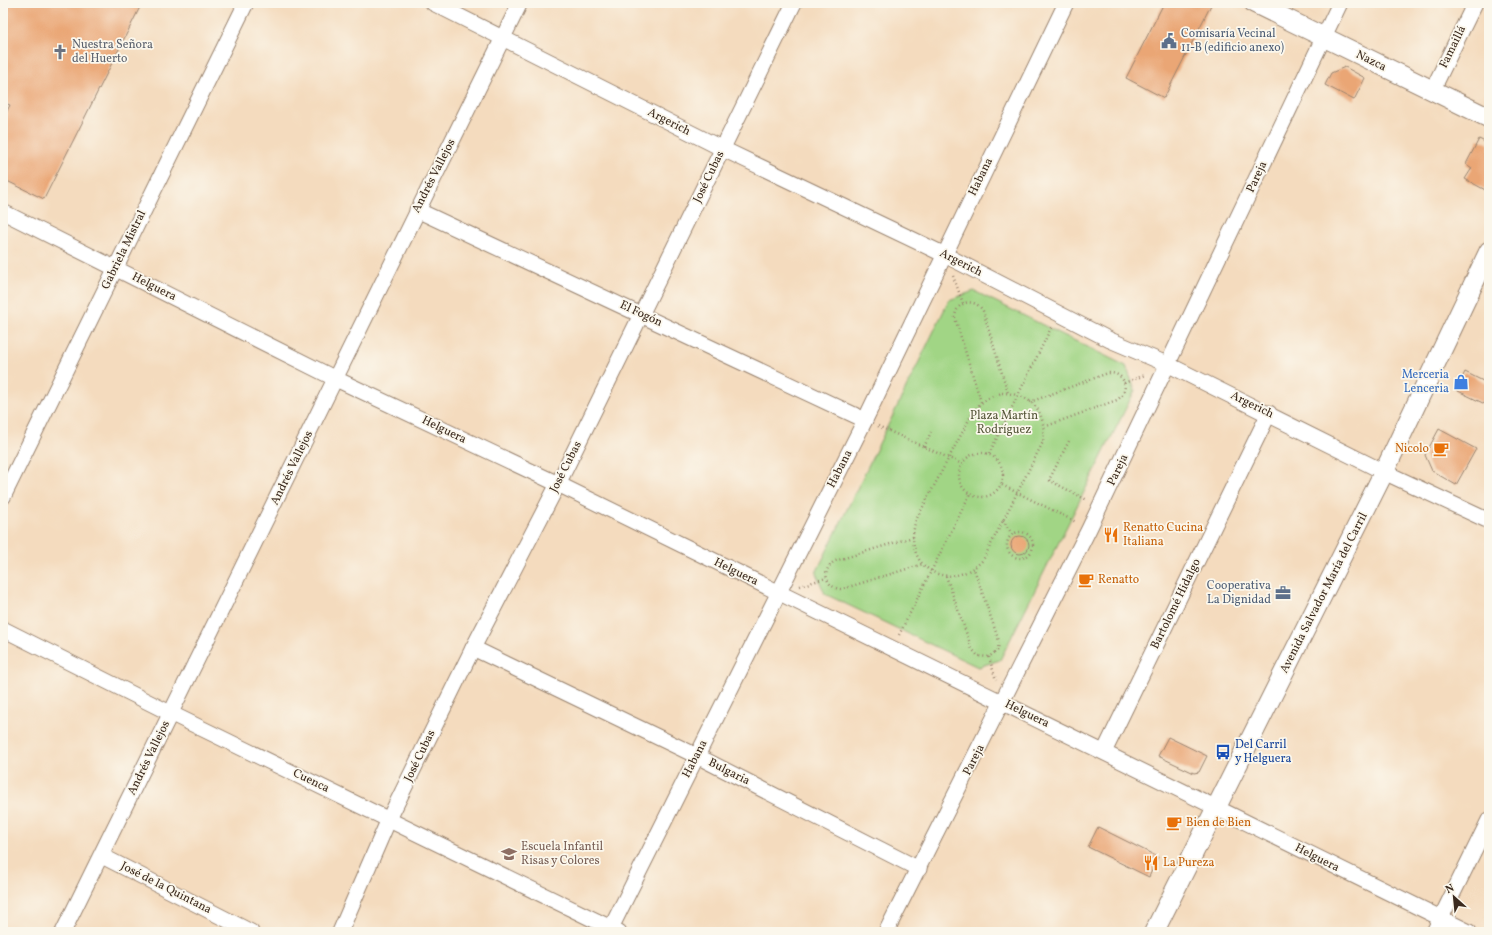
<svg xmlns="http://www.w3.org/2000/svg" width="1492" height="935" font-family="Vollkorn,serif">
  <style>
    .green { fill: #a1d585; stroke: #6e8052 }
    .building { fill: #eaa675 }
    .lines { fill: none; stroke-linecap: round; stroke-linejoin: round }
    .minor-casing { stroke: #98826e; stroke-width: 17 }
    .tertiary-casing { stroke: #98826e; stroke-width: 21 }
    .path { stroke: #98826e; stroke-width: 2.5; stroke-dasharray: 1 3; stroke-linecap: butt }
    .minor { stroke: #fff; stroke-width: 15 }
    .tertiary { stroke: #fff; stroke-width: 19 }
    .labels { text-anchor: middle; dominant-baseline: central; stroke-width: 3.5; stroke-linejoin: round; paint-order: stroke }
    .service-label { font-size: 12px; fill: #4e5e75; stroke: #fbf7ec; text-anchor: start }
    .worship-label { font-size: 12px; fill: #5b616d; stroke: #fbf7ec; text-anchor: start }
    .street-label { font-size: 12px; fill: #3b2a1e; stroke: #fbf7ec }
    .shop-label { font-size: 12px; fill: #366cbe; stroke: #fbf7ec; text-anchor: end }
    .park-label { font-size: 12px; fill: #545538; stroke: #fbf7ec }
    .food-label { font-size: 12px; fill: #c56008; stroke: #fbf7ec; text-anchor: start }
    .transit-label { font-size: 12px; fill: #164399; stroke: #fbf7ec; text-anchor: start }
    .education-label { font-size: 12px; fill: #785e54; stroke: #fbf7ec; text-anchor: start }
  </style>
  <rect width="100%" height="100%" fill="#fbf7ec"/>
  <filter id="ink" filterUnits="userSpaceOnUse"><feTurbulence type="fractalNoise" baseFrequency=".025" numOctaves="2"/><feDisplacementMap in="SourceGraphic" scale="8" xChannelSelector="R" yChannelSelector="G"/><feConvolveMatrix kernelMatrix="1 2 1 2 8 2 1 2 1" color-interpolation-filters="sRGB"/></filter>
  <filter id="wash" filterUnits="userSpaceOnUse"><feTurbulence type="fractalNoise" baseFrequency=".012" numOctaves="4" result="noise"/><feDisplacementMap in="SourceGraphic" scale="16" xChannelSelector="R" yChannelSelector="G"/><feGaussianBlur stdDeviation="0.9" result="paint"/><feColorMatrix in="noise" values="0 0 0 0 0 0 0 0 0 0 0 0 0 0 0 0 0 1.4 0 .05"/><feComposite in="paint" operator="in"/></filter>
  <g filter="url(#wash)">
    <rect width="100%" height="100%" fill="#f4dbbe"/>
    <!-- green -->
    <polygon class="green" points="974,291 1126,366 1135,390 1000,660 978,667 825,594 816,573 949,300"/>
    <g id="blocks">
      <!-- building -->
      <g class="building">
        <polygon points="3,3 142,3 44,199 3,179 3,119 10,105 3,102"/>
        <polygon points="1164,3 1212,3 1164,98 1126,78"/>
        <polygon points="1345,67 1365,78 1354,100 1325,85 1331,73"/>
        <polygon points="1479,139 1489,144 1489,192 1465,179 1472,168 1466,164"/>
        <polygon points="1465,372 1489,384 1489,406 1456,390"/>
        <polygon points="1439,429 1476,449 1456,485 1432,471 1425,455"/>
        <circle cx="1020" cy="545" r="9"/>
        <polygon points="1168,737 1207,756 1199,772 1194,773 1158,756"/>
        <polygon points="1098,827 1158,857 1149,877 1088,847"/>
      </g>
    </g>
  </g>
  <g filter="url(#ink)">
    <use href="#blocks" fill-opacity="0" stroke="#98826e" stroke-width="1"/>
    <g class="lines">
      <defs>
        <g id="minor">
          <polyline points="433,3 723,149 943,254 1110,340 1169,365 1384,472 1489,521"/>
          <polyline points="1432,91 1475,3"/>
          <polyline points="417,210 865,420"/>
          <polyline points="3,212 336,379 558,484 1469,932"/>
          <polyline points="3,497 246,3"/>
          <polyline points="3,629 170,713 619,932"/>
          <polyline points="473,648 697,756 919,869"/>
          <polyline points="1104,752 1269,413"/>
          <polyline points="102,856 251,932"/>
          <polyline points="63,932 520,3"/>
          <polyline points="340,932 389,819 473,648 558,484 794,3"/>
          <polyline points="609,932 865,420 1066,3"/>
          <polyline points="886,932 1089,529 1340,3"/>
          <polyline points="1434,932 1489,820"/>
        </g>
        <g id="tertiary">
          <polyline points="1254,3 1489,118"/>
          <polyline points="1154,932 1384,472 1489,251"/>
        </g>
      </defs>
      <!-- minor casing -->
      <use href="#minor" class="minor-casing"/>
      <!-- tertiary casing -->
      <use href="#tertiary" class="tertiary-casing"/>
      <!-- path -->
      <g class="path">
        <polyline points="953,276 963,303"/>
        <polyline points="1124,383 1145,375"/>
        <path d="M1002,393C1032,394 1047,411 1043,442L983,560C948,595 901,567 916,520L972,414C980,402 988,397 1002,393Z"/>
        <path d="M981,402L955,318C955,302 974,296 983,311L1008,393"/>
        <path d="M1030,402L1108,373C1125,372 1131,390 1117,400L1044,427"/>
        <polyline points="878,426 962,464"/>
        <polyline points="1069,441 1049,480 1087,500"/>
        <polyline points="924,447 931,432"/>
        <circle cx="981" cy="475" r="22"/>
        <polyline points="989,454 1052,326"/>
        <polyline points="1002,485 1076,522"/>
        <polyline points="1003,520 1012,534"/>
        <circle cx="1020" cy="545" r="13"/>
        <path d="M913,537L835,561C820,570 826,589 842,589L923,564"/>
        <polyline points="946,576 972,649 978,656 989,657 998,650 999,641 974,569"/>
        <polyline points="800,586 826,578"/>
        <polyline points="899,635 970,494"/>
        <polyline points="989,657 996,680"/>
      </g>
      <!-- minor -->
      <use href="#minor" class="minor"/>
      <!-- tertiary -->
      <use href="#tertiary" class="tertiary"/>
    </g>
  </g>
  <!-- icons -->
  <defs>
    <symbol id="civic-bare" viewBox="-9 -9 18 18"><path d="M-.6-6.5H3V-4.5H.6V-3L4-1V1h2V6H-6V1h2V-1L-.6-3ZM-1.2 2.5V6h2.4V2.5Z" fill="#5c6f8a" stroke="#fbf7ec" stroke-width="2.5" paint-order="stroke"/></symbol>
    <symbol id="church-bare" viewBox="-9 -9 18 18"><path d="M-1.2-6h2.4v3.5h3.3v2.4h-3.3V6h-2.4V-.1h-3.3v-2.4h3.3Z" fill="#6b7280" stroke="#fbf7ec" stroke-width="2.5" paint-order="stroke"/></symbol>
    <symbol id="shop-bare" viewBox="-9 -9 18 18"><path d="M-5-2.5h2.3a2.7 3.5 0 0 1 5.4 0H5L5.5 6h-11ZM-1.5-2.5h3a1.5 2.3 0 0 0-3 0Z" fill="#3f7fe0" stroke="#fbf7ec" stroke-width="2.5" paint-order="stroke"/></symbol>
    <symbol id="cafe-bare" viewBox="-9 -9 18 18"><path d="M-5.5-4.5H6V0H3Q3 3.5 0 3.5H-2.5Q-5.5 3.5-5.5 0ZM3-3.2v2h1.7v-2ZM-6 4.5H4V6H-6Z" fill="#e8710a" stroke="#fbf7ec" stroke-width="2.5" paint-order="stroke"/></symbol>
    <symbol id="restaurant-bare" viewBox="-9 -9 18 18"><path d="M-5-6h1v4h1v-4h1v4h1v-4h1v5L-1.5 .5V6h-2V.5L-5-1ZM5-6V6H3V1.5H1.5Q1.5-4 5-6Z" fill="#e8710a" stroke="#fbf7ec" stroke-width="2.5" paint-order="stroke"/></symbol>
    <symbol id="office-bare" viewBox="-9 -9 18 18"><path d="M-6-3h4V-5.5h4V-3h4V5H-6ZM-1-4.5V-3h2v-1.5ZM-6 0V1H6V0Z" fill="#5c6f8a" stroke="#fbf7ec" stroke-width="2.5" paint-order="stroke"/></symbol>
    <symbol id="bus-bare" viewBox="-9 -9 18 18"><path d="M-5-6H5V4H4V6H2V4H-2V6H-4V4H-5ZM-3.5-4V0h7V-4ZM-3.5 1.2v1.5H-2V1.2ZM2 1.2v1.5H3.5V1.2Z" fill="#1a4fb4" stroke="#fbf7ec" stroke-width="2.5" paint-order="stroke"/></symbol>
    <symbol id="school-bare" viewBox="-9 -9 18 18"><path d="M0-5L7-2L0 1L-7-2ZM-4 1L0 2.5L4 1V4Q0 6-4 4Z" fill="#8d6e63" stroke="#fbf7ec" stroke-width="2.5" paint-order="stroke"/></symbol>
  </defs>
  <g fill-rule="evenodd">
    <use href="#civic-bare" x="1158" y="30" width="22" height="22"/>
    <use href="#church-bare" x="49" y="41" width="22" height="22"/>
    <use href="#shop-bare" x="1450" y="371" width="22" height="22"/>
    <use href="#cafe-bare" x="1430" y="438" width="22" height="22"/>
    <use href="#restaurant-bare" x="1100" y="524" width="22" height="22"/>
    <use href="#cafe-bare" x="1075" y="569" width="22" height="22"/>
    <use href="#office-bare" x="1272" y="582" width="22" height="22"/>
    <use href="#bus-bare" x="1212" y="741" width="22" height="22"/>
    <use href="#cafe-bare" x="1163" y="812" width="22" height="22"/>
    <use href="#school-bare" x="498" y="843" width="22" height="22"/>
    <use href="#restaurant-bare" x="1140" y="852" width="22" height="22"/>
  </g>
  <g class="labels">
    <!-- service labels -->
    <g class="service-label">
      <text x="1181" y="34">Comisaría Vecinal<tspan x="1181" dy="14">11-B (edificio anexo)</tspan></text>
      <text x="1271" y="586" text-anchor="end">Cooperativa<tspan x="1271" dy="14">La Dignidad</tspan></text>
    </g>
    <!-- worship labels -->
    <g class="worship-label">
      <text x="72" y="45">Nuestra Señora<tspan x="72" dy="14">del Huerto</tspan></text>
    </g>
    <!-- street labels -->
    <g class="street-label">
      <text transform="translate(1453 47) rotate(-64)">Famaillá</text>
      <text transform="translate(1371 61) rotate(26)">Nazca</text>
      <text transform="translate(669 122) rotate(27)">Argerich</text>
      <text transform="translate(434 176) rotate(-63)">Andrés Vallejos</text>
      <text transform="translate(709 177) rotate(-64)">José Cubas</text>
      <text transform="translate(981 177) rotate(-64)">Habana</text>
      <text transform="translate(1257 177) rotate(-65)">Pareja</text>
      <text transform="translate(124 250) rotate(-64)">Gabriela Mistral</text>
      <text transform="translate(961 263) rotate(27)">Argerich</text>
      <text transform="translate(154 287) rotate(27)">Helguera</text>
      <text transform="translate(641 314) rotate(25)">El Fogón</text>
      <text transform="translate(1252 405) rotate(26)">Argerich</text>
      <text transform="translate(444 430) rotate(26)">Helguera</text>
      <text transform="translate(566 467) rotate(-63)">José Cubas</text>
      <text transform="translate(292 468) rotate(-64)">Andrés Vallejos</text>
      <text transform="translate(840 469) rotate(-63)">Habana</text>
      <text transform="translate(1118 470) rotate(-64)">Pareja</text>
      <text transform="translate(736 572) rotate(26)">Helguera</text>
      <text transform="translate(1324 593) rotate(-63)">Avenida Salvador María del Carril</text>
      <text transform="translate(1176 604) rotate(-64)">Bartolomé Hidalgo</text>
      <text transform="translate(1027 714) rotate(26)">Helguera</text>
      <text transform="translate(420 756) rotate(-64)">José Cubas</text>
      <text transform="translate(149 758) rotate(-64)">Andrés Vallejos</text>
      <text transform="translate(695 759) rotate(-63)">Habana</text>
      <text transform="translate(974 760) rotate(-63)">Pareja</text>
      <text transform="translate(729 772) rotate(27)">Bulgaria</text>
      <text transform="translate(311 781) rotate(26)">Cuenca</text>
      <text transform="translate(1317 858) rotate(27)">Helguera</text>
      <text transform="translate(166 888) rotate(27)">José de la Quintana</text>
    </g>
    <!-- shop labels -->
    <g class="shop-label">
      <text x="1449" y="375">Merceria<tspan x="1449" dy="14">Lenceria</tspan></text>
    </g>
    <!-- park labels -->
    <g class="park-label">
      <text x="1004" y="416">Plaza Martín<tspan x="1004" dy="14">Rodríguez</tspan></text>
    </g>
    <!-- food labels -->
    <g class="food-label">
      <text x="1429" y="449" text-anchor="end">Nicolo</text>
      <text x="1123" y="528">Renatto Cucina<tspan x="1123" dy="14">Italiana</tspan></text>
      <text x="1098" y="580">Renatto</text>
      <text x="1186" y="823">Bien de Bien</text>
      <text x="1163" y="863">La Pureza</text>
    </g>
    <!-- transit labels -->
    <g class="transit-label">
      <text x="1235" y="745">Del Carril<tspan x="1235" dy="14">y Helguera</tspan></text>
    </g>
    <!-- education labels -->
    <g class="education-label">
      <text x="521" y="847">Escuela Infantil<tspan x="521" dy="14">Risas y Colores</tspan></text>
    </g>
  </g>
  <!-- margin -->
  <rect width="1492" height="935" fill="none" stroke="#fbf7ec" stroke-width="16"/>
  <!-- north arrow -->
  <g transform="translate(1454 897) rotate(333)" stroke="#fbf7ec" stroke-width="3" paint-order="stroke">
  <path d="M0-3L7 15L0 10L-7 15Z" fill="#3b2a1e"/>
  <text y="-6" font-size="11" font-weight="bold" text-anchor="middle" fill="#3b2a1e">N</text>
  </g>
</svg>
